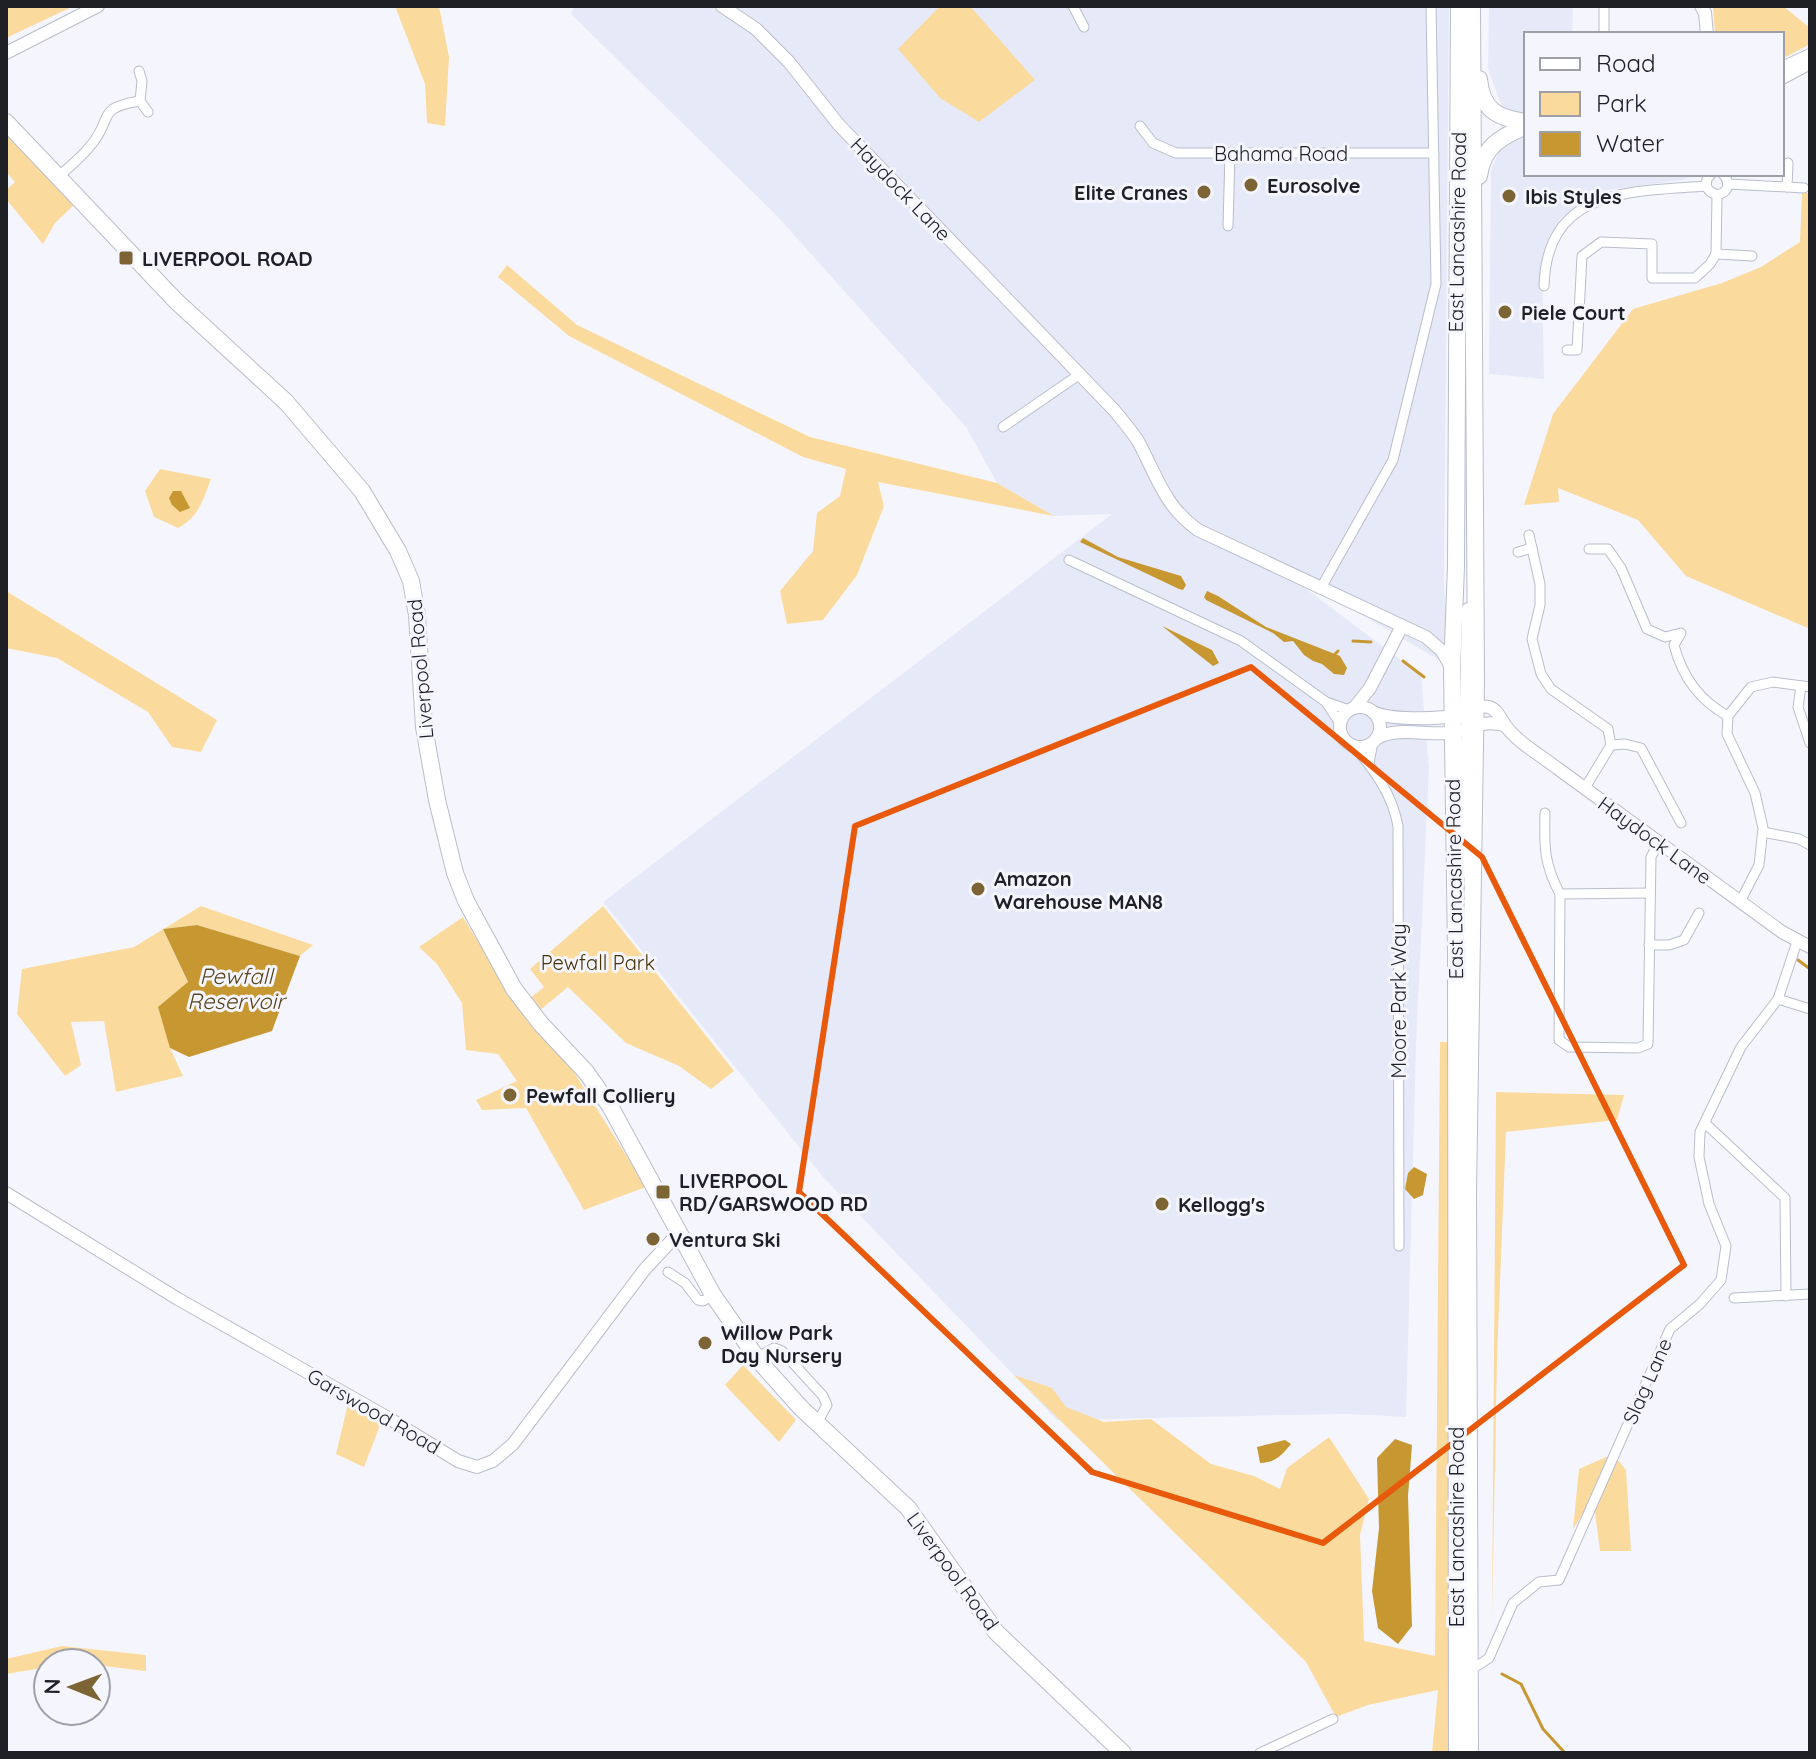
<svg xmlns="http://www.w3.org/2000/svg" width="1816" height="1759" font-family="Quicksand,sans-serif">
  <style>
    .built { fill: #e6eaf8 }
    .green { fill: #fbda9e }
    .water { fill: #c79732 }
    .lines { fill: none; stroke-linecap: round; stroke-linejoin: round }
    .stream { stroke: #c79732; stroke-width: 3 }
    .street-casing { stroke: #b9bdcc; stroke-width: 11 }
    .secondary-casing { stroke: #b9bdcc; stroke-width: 14 }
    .highway-casing { stroke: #b9bdcc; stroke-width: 18 }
    .street { stroke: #fff; stroke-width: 9 }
    .secondary { stroke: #fff; stroke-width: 12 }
    .highway { stroke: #fff; stroke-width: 16 }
    .marked { fill: none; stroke: #e8590c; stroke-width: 6; stroke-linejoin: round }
    .poi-dot { fill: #7d6435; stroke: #f5f6fd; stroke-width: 3 }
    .labels { text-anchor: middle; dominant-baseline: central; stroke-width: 6; stroke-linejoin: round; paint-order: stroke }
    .street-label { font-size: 20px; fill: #1e2025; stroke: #f5f6fd }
    .poi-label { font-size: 20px; font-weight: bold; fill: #1e2025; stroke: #f5f6fd; text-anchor: start }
    .park-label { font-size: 20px; fill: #463207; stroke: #f5f6fd }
    .water-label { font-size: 22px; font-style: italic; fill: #5a461e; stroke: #f5f6fd }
  </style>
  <rect width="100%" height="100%" fill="#f5f6fd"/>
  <!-- built -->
  <g class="built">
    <polygon points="574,6 1449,6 1444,585 1451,667 1338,601 1305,588 1421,675 1429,768 1416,1046 1406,1417 1345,1414 1057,1420 823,1177 603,902 1112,514 1054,516 997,483 966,427 777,216 571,14"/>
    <polygon points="1489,6 1573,6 1572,34 1526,34 1526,174 1696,174 1683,180 1600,191 1560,219 1542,265 1544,379 1489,374 1491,170 1501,146 1501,104 1488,69"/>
  </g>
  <!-- green -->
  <g class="green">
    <polygon points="6,6 74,6 6,38"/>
    <polygon points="395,6 439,6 449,57 445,126 427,123 425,84"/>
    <polygon points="940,6 970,6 1035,80 979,122 940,98 898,49"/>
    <polygon points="1713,6 1783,6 1810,28 1810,44 1782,59 1782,34 1715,34"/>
    <polygon points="6,134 75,204 55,223 43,244 6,199 6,190 15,182 6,172"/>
    <polygon points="1802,193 1810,193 1810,629 1686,576 1638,520 1558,488 1559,502 1524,505 1553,414 1633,309 1722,283 1761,267 1800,242"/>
    <polygon points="507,265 577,325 810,437 997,483 1054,516 878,482 884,506 857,575 823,620 787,624 780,591 813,551 817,513 840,496 846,469 803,457 569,336 498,277"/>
    <path d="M160,469L211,479C203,500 199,517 178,528L154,517L145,491Z"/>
    <polygon points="6,591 217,720 201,752 172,747 148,712 57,658 6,648"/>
    <polygon points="201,906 313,945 300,956 197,925 163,929 188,983 170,1048 183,1076 116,1092 104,1021 71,1022 81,1065 65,1076 17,1014 22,969 134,947"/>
    <polygon points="603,906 734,1071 711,1089 679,1066 626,1043 568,987 539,1011 530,998 544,987 530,969"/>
    <polygon points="463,917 521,1012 567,1061 646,1187 584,1210 526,1108 482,1110 476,1100 517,1081 498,1054 466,1050 462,1003 437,964 419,947"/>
    <polygon points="1440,1042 1448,1042 1449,1753 1432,1753 1438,1690 1368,1705 1336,1717 1306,1662 1014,1375 1052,1388 1066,1407 1104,1422 1151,1419 1211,1464 1254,1476 1280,1489 1287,1468 1329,1437 1369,1499 1360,1535 1364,1641 1435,1656"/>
    <polygon points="1496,1092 1624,1095 1617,1120 1506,1132 1497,1357 1492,1621"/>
    <polygon points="743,1365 796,1420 779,1442 725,1385"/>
    <polygon points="348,1404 381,1423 364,1467 336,1454"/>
    <polygon points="1606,1457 1618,1460 1626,1470 1631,1551 1600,1551 1595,1513 1586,1509 1573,1529 1579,1469"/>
    <polygon points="62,1646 146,1655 146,1671 96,1665 96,1663 48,1663 48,1667 6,1674 6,1659"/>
  </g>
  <!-- water -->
  <g class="water">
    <polygon points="173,491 181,491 190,508 180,512 172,505 169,498"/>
    <polygon points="1083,538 1118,557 1181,576 1186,585 1183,590 1179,589 1080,542"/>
    <polygon points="1207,591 1218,596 1266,627 1340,656 1347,668 1344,675 1334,674 1322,664 1313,661 1304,655 1293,641 1284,642 1273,633 1206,600 1204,597"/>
    <polygon points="1162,626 1212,650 1219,663 1213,666"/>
    <polygon points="197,925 300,956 272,1031 189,1057 170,1048 158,1007 188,982 163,929"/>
    <polygon points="1414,1167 1427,1174 1423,1195 1414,1199 1405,1189 1408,1173"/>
    <polygon points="1395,1439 1412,1445 1408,1496 1412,1626 1398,1644 1378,1628 1372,1591 1379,1528 1377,1458"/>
    <path d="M1285,1440L1291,1444C1282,1455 1275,1463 1260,1463L1257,1447Z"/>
  </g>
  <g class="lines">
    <!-- stream -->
    <g class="stream">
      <polyline points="1353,641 1371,642"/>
      <polyline points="1335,654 1338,651"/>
      <polyline points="1403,661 1424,677"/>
      <polyline points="1798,960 1810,969"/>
      <polyline points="1502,1674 1521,1684 1543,1729 1565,1753"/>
    </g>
    <defs>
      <g id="street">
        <polyline points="1073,6 1084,27"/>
        <polyline points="1604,34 1604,6"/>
        <polyline points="139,71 142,81 140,101 148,112"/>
        <polyline points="1140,126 1153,143 1176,153 1434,153"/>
        <path d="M1711,174L1707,179L1706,186C1716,204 1737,189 1723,174"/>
        <path d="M58,177C69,167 82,157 91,145C114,118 95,108 140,101"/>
        <polyline points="1729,184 1787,187 1788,163"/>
        <polyline points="1787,187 1804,188"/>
        <polyline points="1228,226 1230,153"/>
        <polyline points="1716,254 1752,256"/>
        <path d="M1544,286C1547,187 1631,192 1706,186"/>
        <polyline points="1567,350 1577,350 1582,256 1601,242 1652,244 1652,278 1695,278 1710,264 1716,254 1717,195"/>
        <polyline points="1003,427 1080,374"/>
        <polyline points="1529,535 1540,584 1540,605 1532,639 1541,674 1551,689 1608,729 1611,745 1585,788"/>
        <path d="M1589,549H1608L1621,568L1647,629L1665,637L1681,633L1674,645C1682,676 1700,701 1728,716"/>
        <polyline points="1518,552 1532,548"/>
        <polyline points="1069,560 1241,641 1326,702 1349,710"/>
        <polyline points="1322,586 1393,460 1436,284 1431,6"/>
        <polyline points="1801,686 1798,707 1810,743"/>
        <polyline points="1326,702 1341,725"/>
        <path d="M1353,745C1374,770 1392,793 1398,826L1399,1246"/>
        <polyline points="1611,745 1625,744 1641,748 1681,823"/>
        <polyline points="1369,763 1373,742"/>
        <path d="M1545,813C1544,847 1544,864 1560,894L1559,1040L1569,1047L1638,1048L1648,1044L1651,857L1659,842"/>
        <polyline points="1763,832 1799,839 1810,845"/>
        <polyline points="1560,894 1650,893"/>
        <polyline points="1740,902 1759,865 1763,828 1755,793 1727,734 1728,716 1751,687 1773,682 1810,687"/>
        <polyline points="1649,945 1669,945 1684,940 1699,913"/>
        <polyline points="1778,999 1810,1009"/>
        <polyline points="1705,1123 1785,1198 1786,1296"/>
        <polyline points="668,1272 685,1283 698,1300 703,1301 713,1295"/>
        <polyline points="1734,1298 1810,1294"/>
        <polyline points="756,1358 774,1348 782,1351 823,1396 827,1405 817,1423"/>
        <polyline points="1471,1670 1489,1658 1513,1603 1539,1582 1559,1580 1670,1329 1700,1304 1721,1280 1726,1246 1709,1204 1699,1157 1700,1132 1741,1047 1778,999 1797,942"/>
        <polyline points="1260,1753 1333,1719"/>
      </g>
      <g id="secondary">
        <path d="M722,6L756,29L789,62L839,125L1114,410C1122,420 1131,430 1138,441C1157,476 1164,506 1198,530L1426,637L1442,651L1451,667"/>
        <polyline points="1701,6 1705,13 1707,34"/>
        <polyline points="6,53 98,6"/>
        <polyline points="1782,68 1810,55"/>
        <polyline points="1782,78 1810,63"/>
        <circle cx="1360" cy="727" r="20"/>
        <polyline points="1354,708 1370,688 1402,626"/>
        <path d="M1373,712C1389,720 1435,719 1453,716C1465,713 1476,704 1489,707C1498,710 1500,718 1505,725C1517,742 1540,755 1557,768L1782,932L1810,947"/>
        <polyline points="1463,718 1466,703 1468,609"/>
        <path d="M1377,738C1397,727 1425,735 1448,733C1472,731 1476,719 1505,725"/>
        <polyline points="1463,872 1463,777 1469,723"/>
        <polyline points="6,1193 178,1299 390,1419 458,1461 477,1467 493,1461 513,1444 645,1269 672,1240 679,1236"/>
      </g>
      <g id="highway">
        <path d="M1479,79C1482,111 1498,118 1526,122"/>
        <polyline points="6,122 176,301 286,402 362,491 398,551 411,581 417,615 424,727 437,800 455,873 466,901 514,989 541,1024 586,1072 610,1106 713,1295 759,1361 801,1408 908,1508 996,1632 1123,1753"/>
        <path d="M1479,176C1483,146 1501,137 1526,126"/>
        <polyline points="1457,1753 1456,951 1452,670 1456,566 1459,6"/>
        <polyline points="1470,1753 1468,1192 1476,680 1472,6"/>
      </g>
    </defs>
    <!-- street casing -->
    <use href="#street" class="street-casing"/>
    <!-- secondary casing -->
    <use href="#secondary" class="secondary-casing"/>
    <!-- highway casing -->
    <use href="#highway" class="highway-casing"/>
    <!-- street -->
    <use href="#street" class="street"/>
    <!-- secondary -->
    <use href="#secondary" class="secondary"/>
    <!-- highway -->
    <use href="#highway" class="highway"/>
  </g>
  <!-- marked area -->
  <path class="marked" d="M1251,667L1482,857L1684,1265L1323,1543L1092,1472L799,1192L855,826Z"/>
  <!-- markers -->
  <g class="poi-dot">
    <circle cx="1251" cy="185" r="8"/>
    <circle cx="1204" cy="192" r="8"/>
    <circle cx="1509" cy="196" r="8"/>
    <rect x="118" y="250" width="16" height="16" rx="4"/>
    <circle cx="1505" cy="312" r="8"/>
    <circle cx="978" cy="889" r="8"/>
    <circle cx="510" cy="1095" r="8"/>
    <rect x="655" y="1184" width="16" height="16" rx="4"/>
    <circle cx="1162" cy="1204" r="8"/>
    <circle cx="653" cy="1239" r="8"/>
    <circle cx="705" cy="1343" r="8"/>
  </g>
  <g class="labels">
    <!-- street labels -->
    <g class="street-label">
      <text x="1281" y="153">Bahama Road</text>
      <text transform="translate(901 189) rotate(46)">Haydock Lane</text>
      <text transform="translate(1457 232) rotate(-89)">East Lancashire Road</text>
      <text transform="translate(420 669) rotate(-95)">Liverpool Road</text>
      <text transform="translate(1655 840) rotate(36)">Haydock Lane</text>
      <text transform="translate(1454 879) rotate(-91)">East Lancashire Road</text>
      <text transform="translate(1398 1001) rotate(-90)">Moore Park Way</text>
      <text transform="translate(1647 1381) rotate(-66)">Slag Lane</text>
      <text transform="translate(374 1411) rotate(30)">Garswood Road</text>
      <text transform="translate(1456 1527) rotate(-90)">East Lancashire Road</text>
      <text transform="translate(953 1571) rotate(54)">Liverpool Road</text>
    </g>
    <!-- poi labels -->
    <g class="poi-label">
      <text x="1267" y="185">Eurosolve</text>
      <text x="1188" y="192" text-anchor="end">Elite Cranes</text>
      <text x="1525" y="196">Ibis Styles</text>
      <text x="142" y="258">LIVERPOOL ROAD</text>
      <text x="1521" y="312">Piele Court</text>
      <text x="994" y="878">Amazon<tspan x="994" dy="23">Warehouse MAN8</tspan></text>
      <text x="526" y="1095">Pewfall Colliery</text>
      <text x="679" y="1180">LIVERPOOL<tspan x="679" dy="23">RD/GARSWOOD RD</tspan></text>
      <text x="1178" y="1204">Kellogg's</text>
      <text x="669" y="1239">Ventura Ski</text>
      <text x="721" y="1332">Willow Park<tspan x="721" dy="23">Day Nursery</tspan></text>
    </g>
    <!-- park labels -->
    <g class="park-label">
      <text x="598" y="962">Pewfall Park</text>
    </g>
    <!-- water labels -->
    <g class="water-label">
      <text x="236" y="976">Pewfall<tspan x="236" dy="25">Reservoir</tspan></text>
    </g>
  </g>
  <!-- border -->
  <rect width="1816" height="1759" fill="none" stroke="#1e2025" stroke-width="16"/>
  <!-- legend -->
  <rect x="1524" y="32" width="260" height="144" fill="#f5f6fd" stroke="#9fa0a7" stroke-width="2"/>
  <rect x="1540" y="58" width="40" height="12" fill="#ffffff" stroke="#9fa0a7" stroke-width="2"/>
  <text x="1596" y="72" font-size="24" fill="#1e2025">Road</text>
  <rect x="1540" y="92" width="40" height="24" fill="#fbda9e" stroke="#9fa0a7" stroke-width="2"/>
  <text x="1596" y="112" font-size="24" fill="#1e2025">Park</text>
  <rect x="1540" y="132" width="40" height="24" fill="#c79732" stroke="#9fa0a7" stroke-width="2"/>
  <text x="1596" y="152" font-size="24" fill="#1e2025">Water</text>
  <!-- north arrow -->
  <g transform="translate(72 1687) rotate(271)"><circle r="38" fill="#f5f6fd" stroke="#9fa0a7" stroke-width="2"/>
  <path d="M0-6L14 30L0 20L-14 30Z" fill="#7d6435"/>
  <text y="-12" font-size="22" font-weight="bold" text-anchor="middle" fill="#1e2025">N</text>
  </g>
</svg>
